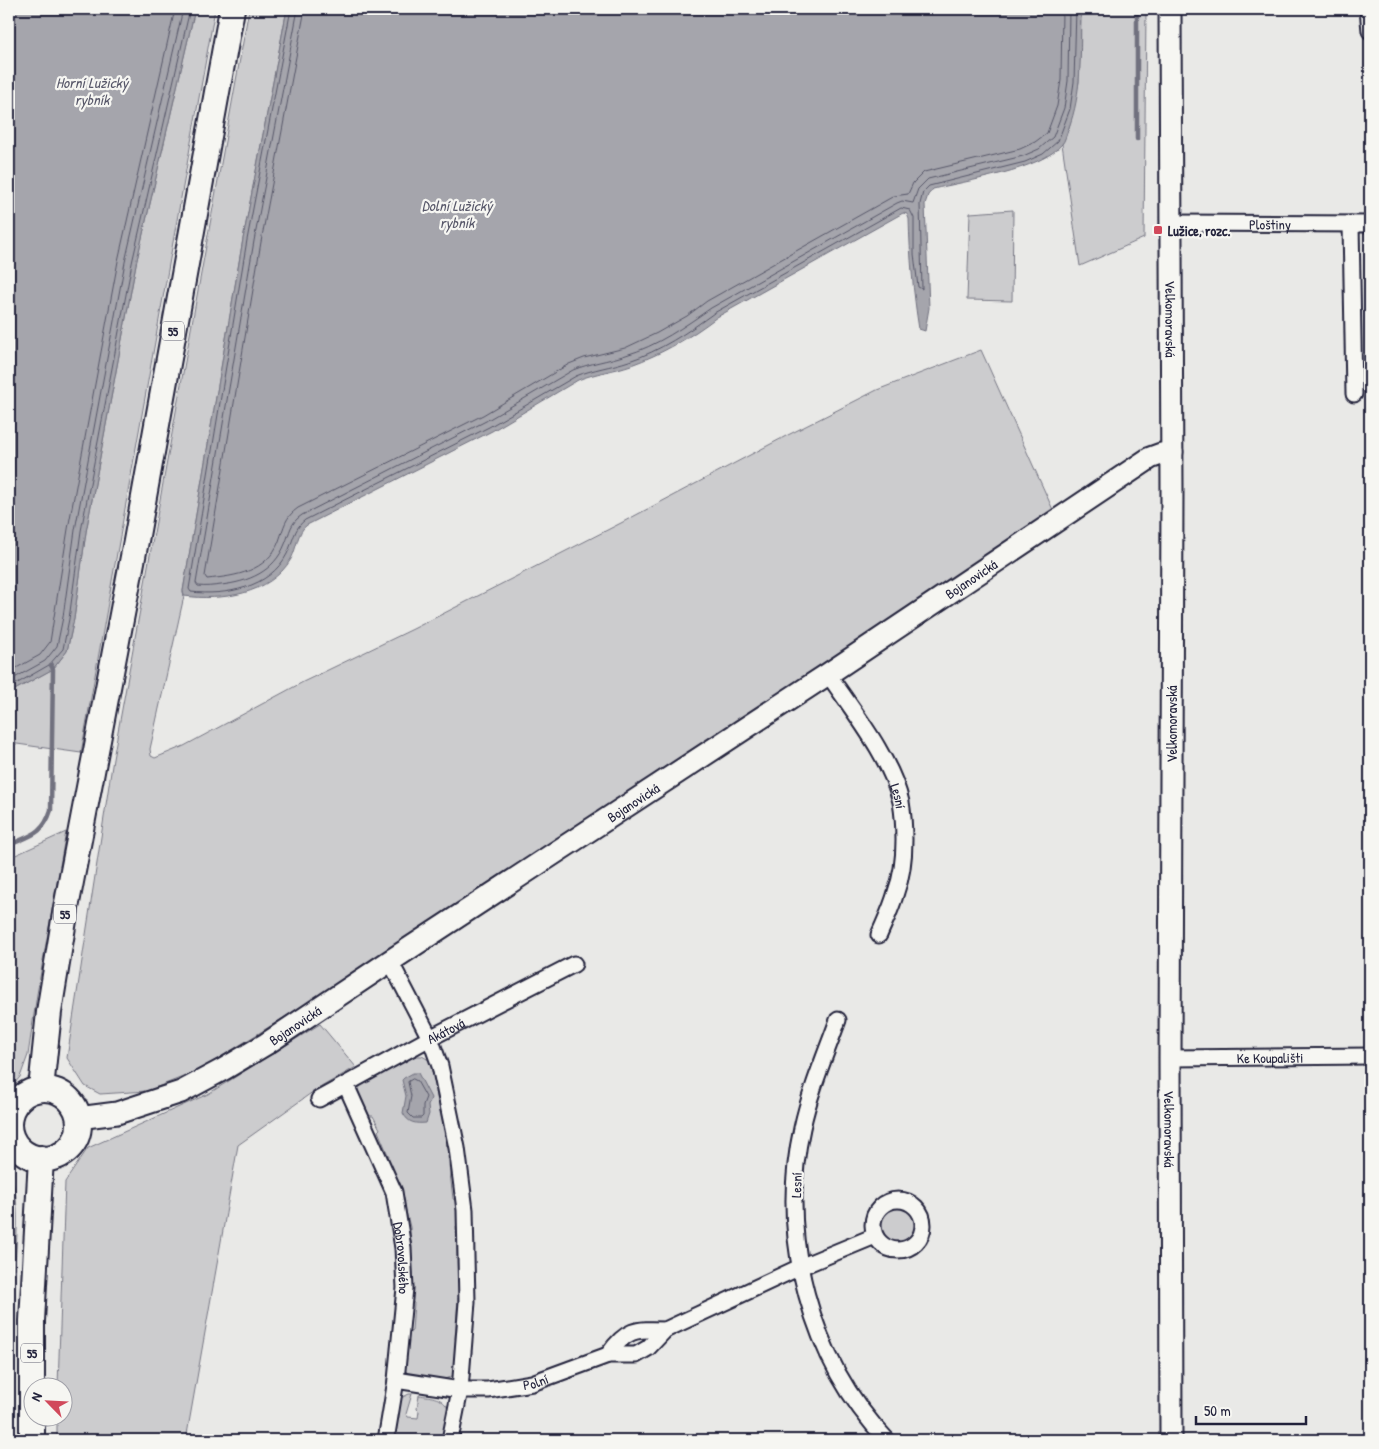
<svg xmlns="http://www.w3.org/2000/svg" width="1379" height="1449" font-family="'Patrick Hand',sans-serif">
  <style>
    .green { fill: #ccccce; stroke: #777784 }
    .water { fill: #a5a5ac; stroke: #71717f }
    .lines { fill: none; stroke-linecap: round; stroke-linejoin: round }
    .shore { stroke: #565668; stroke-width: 1 }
    .stream { stroke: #71717f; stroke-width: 4.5 }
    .street-casing { stroke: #22223b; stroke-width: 19 }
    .secondary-casing { stroke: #22223b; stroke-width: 25 }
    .primary-casing { stroke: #22223b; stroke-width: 28 }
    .street { stroke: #f6f6f2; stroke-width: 15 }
    .secondary { stroke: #f6f6f2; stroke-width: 21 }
    .primary { stroke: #f6f6f2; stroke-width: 24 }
    .poi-dot { fill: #d1495b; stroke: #f6f6f2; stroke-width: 2 }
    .labels { text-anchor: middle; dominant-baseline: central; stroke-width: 4.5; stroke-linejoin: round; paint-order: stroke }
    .shield { fill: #f6f6f2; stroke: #626272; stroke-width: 1 }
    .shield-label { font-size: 12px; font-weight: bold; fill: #22223b }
    .street-label { font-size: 14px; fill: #22223b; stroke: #f6f6f2 }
    .poi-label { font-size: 14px; font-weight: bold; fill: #22223b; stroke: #f6f6f2; text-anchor: start }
    .water-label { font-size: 15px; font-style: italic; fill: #565668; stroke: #f6f6f2 }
  </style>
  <rect width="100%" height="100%" fill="#e9e9e7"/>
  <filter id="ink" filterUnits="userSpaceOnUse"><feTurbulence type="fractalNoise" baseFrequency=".02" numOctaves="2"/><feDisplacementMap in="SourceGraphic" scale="10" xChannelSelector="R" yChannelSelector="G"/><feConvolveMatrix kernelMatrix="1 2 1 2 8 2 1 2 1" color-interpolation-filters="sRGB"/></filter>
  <g filter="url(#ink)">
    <!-- green -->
    <g class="green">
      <polygon points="195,9 215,9 81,753 10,743 9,740 9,693 53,669 67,651 74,619 86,532 136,264"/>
      <polygon points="249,9 287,9 243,239 183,591 184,596 150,749 151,756 155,758 184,746 303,682 413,629 621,523 786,436 877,390 981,350 1054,512 314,999 198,1071 147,1091 100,1094 85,1086 67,1058 113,759"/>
      <polygon points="1081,9 1146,9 1144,238 1080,266 1062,144 1069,128 1079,82"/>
      <polygon points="1013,210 1012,301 967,300 970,213"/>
      <polygon points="66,832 37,994 28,1055 20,1077 9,1090 9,858"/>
      <polygon points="320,1024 356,1067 314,1091 238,1145 186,1440 57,1440 57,1417 62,1416 62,1386 58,1386 65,1182 88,1148 208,1094"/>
      <path d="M412,1056H422L434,1063L438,1089L436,1092L447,1147L451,1148L452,1154L448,1156L453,1199L458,1201L459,1224L456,1226L458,1283L462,1286L460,1296L458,1298L455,1339L458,1341C457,1351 459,1368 453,1375C446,1384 408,1380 404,1368C402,1361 406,1342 406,1334L412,1331L414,1303L410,1301L411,1278L413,1274L410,1227L399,1184L398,1182H396L387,1160L389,1157L378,1131L380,1129L373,1116H365L356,1093L362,1084Z"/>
      <path d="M9,1171C27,1209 10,1286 9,1330C8,1366 10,1403 11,1440H9Z"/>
      <circle cx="898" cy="1225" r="21"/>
      <path d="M409,1394H412L406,1414L408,1417L418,1418L419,1411L417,1409L419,1395C432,1397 443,1397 449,1410L443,1440H396L395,1433L391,1431L399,1399Z"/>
    </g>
    <!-- water -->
    <g class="water">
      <polygon points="9,9 195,9 136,264 86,532 74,619 67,651 53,669 9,693"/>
      <path d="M287,9H1081C1080,50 1083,92 1068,130C1066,135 1065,141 1062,144C1042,170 965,181 933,189L928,195L925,204L929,308L925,331L919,329C913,292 910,256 909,219L907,214L903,213L717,317C691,337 662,354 631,365C614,371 595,373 578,380L492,431L307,525C297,532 297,548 291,559C270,595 221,601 184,596L183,591L243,239Z"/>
      <path d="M413,1073H418L431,1098L428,1106L429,1114L426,1123C415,1124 408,1123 403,1113L406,1096L402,1080L404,1078Z"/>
    </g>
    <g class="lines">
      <!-- shore -->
      <g class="shore">
        <path d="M291,9L247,240L189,589L191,592C225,596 270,588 287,554C293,542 294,528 305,520L489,427L576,376C593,369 611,367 629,361C660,351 688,332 714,313L901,208L910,210L914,218V254L918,287L922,289L920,204L923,192L929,186L1025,162L1043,154L1058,141L1070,109L1074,82L1076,9"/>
        <path d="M298,9L254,241L196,583L198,586C206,587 213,586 221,585C248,582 274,572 285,544C290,532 290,523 302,515L486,421L573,370C590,363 608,361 626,355C657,346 685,326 711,308L897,203L902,201L913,203L918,189L928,179L1023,156L1039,149L1053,137L1064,108L1068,81L1069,9"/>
        <path d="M305,9L261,242L205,576L207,579C236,576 267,572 279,541C284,527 285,517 298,508L483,415L569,364L584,358L625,348L657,333L687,316L707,301L894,196L908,194L913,183L924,172L1020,149L1035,142L1047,133L1057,106L1061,80L1062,9"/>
        <polyline points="9,672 40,655 50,642 68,529 118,261 175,9"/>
        <polyline points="9,681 45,661 57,646 63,617 75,530 125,262 183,9"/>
        <polyline points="9,688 49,665 63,649 69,619 81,531 132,263 190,9"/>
        <polygon points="413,1079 417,1081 426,1097 423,1105 423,1116 421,1118 413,1118 408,1113 411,1096 408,1082"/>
      </g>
      <!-- stream -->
      <g class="stream">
        <polyline points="1137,9 1137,139"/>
        <path d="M9,845C31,835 43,835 51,810L53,669L51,665"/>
      </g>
      <defs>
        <g id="street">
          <polyline points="1368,9 1370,31"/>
          <path id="s1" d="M1170,223L1370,224"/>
          <polyline points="1351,224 1354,394"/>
          <path id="s2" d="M828,674C853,711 891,758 901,802C903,814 904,827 904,840C904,857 902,876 896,892C892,907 885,921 879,935"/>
          <polyline points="390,961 430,1038 440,1066 457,1148 465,1210 467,1302 460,1390 450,1440"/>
          <path d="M838,1020C825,1056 810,1091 802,1128C778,1236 810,1360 887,1440"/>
          <path id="s3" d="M1170,1058L1370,1056"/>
          <path id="s4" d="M346,1085L394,1192L403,1248L405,1288L396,1380L386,1440"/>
          <path id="s5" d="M319,1099L430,1038L574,964"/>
          <circle cx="898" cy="1225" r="25"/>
          <path d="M608,1355C626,1329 635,1329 665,1330"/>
          <path id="s6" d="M396,1380L460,1390H488L532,1383L608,1355H636L648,1348L665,1330L800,1267L875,1236"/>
        </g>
        <g id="secondary">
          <path id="s7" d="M1170,9L1172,490L1170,1058L1171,1440"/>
          <path id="s8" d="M78,1118L117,1113L181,1092L224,1069L266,1044L390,961L828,674L1150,458L1161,454L1172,452"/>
        </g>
        <g id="primary">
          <polyline points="41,1089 49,1012 66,908 136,541 232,9"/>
          <circle cx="44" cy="1124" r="35"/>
          <polyline points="32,1440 32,1321 41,1158"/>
        </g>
      </defs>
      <!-- street casing -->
      <use href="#street" class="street-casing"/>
      <!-- secondary casing -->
      <use href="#secondary" class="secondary-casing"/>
      <!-- primary casing -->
      <use href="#primary" class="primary-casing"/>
      <!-- street -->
      <use href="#street" class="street"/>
      <!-- secondary -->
      <use href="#secondary" class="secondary"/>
      <!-- primary -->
      <use href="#primary" class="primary"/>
    </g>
  </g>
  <!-- markers -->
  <rect class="poi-dot" x="1153" y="225" width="10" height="10" rx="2.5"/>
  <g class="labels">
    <!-- shield labels -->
    <g class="shield">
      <rect x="162" y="321.5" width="22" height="19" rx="4"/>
      <rect x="54" y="904.5" width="22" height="19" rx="4"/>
      <rect x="21" y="1343.5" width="22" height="19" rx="4"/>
    </g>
    <g class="shield-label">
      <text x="173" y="331">55</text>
      <text x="65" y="914">55</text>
      <text x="32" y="1353">55</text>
    </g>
    <!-- street labels -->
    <g class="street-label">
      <text stroke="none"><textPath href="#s1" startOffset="100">Ploštiny</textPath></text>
      <text stroke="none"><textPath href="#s7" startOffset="310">Velkomoravská</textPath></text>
      <text stroke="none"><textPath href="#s8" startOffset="1049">Bojanovická</textPath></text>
      <text transform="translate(1171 724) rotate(-90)">Velkomoravská</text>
      <text stroke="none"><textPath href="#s2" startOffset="142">Lesní</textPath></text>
      <text stroke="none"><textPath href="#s8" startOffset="644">Bojanovická</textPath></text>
      <text stroke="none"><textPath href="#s8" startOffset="239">Bojanovická</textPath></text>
      <text stroke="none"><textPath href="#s5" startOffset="144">Akátová</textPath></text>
      <text stroke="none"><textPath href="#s3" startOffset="100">Ke Koupališti</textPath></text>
      <text stroke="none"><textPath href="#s7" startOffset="1120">Velkomoravská</textPath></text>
      <text transform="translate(796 1185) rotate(-88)">Lesní</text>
      <text stroke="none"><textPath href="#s4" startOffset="184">Dobrovolského</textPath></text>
      <text stroke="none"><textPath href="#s6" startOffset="141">Polní</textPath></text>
    </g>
    <!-- poi labels -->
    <g class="poi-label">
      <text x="1168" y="230">Lužice, rozc.</text>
    </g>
    <!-- water labels -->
    <g class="water-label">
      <text x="92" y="82">Horní Lužický<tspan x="92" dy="17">rybník</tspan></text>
      <text x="457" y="205">Dolní Lužický<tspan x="457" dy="17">rybník</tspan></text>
    </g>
  </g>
  <!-- margin -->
  <rect width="1379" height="1449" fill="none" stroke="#f6f6f2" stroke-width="30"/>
  <rect x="15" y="15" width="1349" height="1419" fill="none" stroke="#22223b" stroke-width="2" filter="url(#ink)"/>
  <!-- north arrow -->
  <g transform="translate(48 1402) rotate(294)"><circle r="24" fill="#f6f6f2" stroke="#a1a1a9"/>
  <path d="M0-4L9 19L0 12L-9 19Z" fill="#d1495b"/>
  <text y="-8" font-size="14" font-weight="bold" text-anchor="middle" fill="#22223b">N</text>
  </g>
  <!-- scale -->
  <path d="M1196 1416v8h110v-8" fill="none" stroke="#22223b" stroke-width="2.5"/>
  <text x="1204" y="1416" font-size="15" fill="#22223b" stroke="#f6f6f2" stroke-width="4" paint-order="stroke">50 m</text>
</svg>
